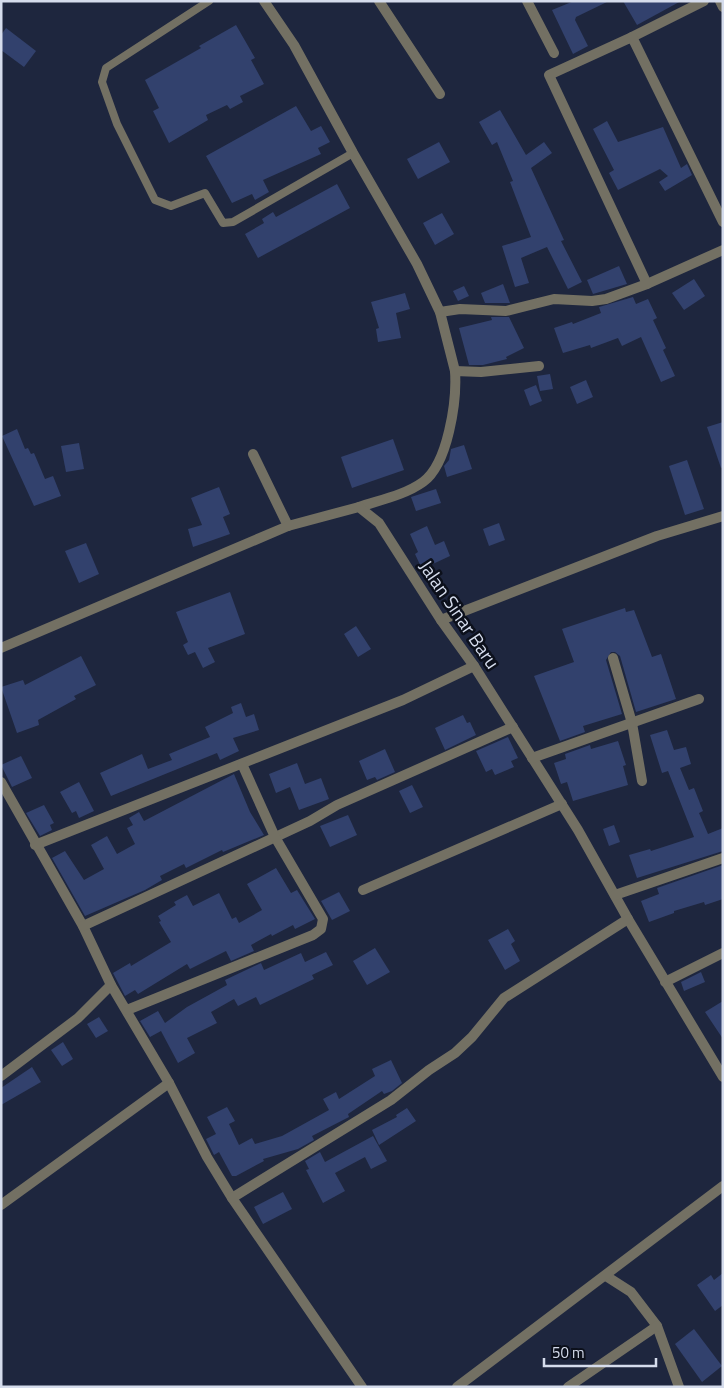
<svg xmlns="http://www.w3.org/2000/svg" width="724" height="1388" font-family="'Titillium Web',sans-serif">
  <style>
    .building { fill: #32416d }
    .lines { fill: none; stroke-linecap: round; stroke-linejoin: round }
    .service { stroke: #737063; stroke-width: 8 }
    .minor { stroke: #737063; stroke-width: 10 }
    .labels { text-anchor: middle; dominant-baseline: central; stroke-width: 5; stroke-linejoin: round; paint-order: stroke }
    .street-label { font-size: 19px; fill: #d5dcec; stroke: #0c101b }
  </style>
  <rect width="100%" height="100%" fill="#1e263e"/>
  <!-- building -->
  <g class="building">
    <polygon points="574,1 609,1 576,17 575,20 588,46 573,54 552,10"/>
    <polygon points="623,1 681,1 637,25"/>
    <polygon points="236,25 255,58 251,60 264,84 240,96 243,102 230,109 227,105 206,115 208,120 169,143 153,111 159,108 145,80 201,48 199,46"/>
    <polygon points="6,28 36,51 24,67 1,50 1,35"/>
    <polygon points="296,106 311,131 321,126 330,142 318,148 321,154 263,180 269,192 255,200 252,194 232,203 206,156"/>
    <polygon points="500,110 526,155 544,142 552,153 531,168 564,240 561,241 582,282 568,289 547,247 521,258 529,283 515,287 502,246 531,237 510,182 513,181 497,142 492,145 479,122"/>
    <polygon points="607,121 618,142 663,127 681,168 687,164 692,175 665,191 659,182 668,176 660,169 618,190 609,173 614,170 593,129"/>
    <polygon points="439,142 450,162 418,179 407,159"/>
    <polygon points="337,184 350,208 258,258 245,234 264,223 262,219 273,212 276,217"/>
    <polygon points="442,213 454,234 435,245 423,223"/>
    <polygon points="619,266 627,284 593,294 587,280"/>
    <polygon points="694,279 705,296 684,310 672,293"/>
    <polygon points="503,284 510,303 485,303 481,293"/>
    <polygon points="464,286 469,296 458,301 453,291"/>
    <polygon points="405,293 410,309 396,313 401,338 378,342 376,329 379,328 371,302"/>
    <polygon points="633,297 636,304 648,299 657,318 653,320 666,348 663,350 675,376 661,382 641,337 622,346 618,338 591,348 590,345 563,353 554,328 572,322 573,324 601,313 599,307"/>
    <polygon points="491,317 509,317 524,348 506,357 507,359 483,365 469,365 459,328 492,320"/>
    <polygon points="550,374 553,389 540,391 537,376"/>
    <polygon points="586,380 593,397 577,404 570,387"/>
    <polygon points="536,385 542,401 530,406 524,390"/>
    <polygon points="723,422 723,467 721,468 707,427"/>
    <polygon points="17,429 25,449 28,448 31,454 34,453 45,479 53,476 61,496 34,506 2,436"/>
    <polygon points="393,439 404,470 352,488 341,457"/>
    <polygon points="79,443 84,469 66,472 61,446"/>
    <polygon points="464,445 472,469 447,477 444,466 449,460 451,449"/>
    <polygon points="687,460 704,509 685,515 669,466"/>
    <polygon points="219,487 230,514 223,517 230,534 193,547 188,529 202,525 191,498"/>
    <polygon points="436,489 441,503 416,511 411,497"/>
    <polygon points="499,523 505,540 489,546 483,529"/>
    <polygon points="427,526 435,545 444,541 450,556 422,569 415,554 418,552 410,534"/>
    <polygon points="86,543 99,574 79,583 65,551"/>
    <polygon points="230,592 245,634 208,648 215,662 203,668 195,652 188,655 183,645 188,642 176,612"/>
    <polygon points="625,608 626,612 634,610 652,657 661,654 676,699 636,712 620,656 615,652 611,652 606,660 622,714 583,726 585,732 560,741 534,676 574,662 562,629"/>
    <polygon points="356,626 371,649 358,657 344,634"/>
    <polygon points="81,656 96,685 74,696 76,699 38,720 39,725 17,733 1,687 23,680 25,685"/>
    <polygon points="241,703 246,717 254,714 259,730 233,738 239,751 220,760 217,753 111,796 100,773 142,754 148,769 172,760 169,754 210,737 205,727 233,713 231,707"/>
    <polygon points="463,715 467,723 470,722 476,735 445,750 435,728"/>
    <polygon points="667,730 674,750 686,747 691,764 680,768 689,790 694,788 703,811 699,813 708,834 723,828 723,851 637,878 629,855 650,849 651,851 694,837 668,771 662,773 650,735"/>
    <polygon points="508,737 518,758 511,761 514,767 495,775 492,769 486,772 476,751"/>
    <polygon points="618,741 626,765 623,766 628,785 573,801 567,782 561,784 554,763 566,759 565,754 590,745 591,749"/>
    <polygon points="385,749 395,772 377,780 375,777 367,780 359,761"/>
    <polygon points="21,756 32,778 12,787 1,765"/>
    <polygon points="297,763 305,784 321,778 329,799 299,810 290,787 276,793 269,774"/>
    <polygon points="234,774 250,812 264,835 223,852 222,850 186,868 184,864 160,876 162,880 145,890 85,916 52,858 65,851 84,880 104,869 91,845 107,836 117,854 135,844 127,828 133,825 129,818 139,812 144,821"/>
    <polygon points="79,782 94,811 79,818 76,811 72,813 60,792"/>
    <polygon points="412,785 423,807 410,813 399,791"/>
    <polygon points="44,805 54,823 50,825 52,830 40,836 26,813"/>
    <polygon points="348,815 357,835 330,847 320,826"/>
    <polygon points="614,825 620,842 609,846 603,829"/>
    <polygon points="723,865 723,899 705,905 704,902 674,911 674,913 649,922 641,901 659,894 657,888"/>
    <polygon points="276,868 291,893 297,890 315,919 295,929 293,925 272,936 271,934 251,945 254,951 231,961 226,951 190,969 187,964 138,994 135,990 125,996 113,973 130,963 131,966 171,942 159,922 161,921 158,916 176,905 174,902 187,895 193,906 219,893 232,919 236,917 239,923 262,910 247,884"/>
    <polygon points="339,892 350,911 332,920 321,901"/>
    <polygon points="508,929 515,941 511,944 520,961 505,970 488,940"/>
    <polygon points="375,948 390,972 367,985 353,961"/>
    <polygon points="326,952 333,965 312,975 314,979 260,1005 256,997 238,1006 234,999 211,1012 217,1023 187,1038 195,1053 178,1063 161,1031 150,1037 140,1021 158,1011 165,1023 187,1007 227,985 225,980 261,963 264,970 301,953 305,962"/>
    <polygon points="701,972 705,982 684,991 681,982"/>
    <polygon points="723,1001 723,1039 705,1012"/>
    <polygon points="99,1017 108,1031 96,1038 87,1024"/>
    <polygon points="63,1042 73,1059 62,1066 51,1050"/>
    <polygon points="391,1060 402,1083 392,1091 384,1094 382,1091 348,1114 349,1117 312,1136 314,1140 298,1149 263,1159 264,1161 236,1176 232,1176 219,1152 214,1155 206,1139 216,1134 207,1117 227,1107 235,1121 229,1124 239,1145 252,1138 255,1144 282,1136 329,1110 323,1099 336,1092 339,1099 375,1076 372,1069"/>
    <polygon points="32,1067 41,1082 1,1105 1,1088"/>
    <polygon points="407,1108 416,1121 379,1145 372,1130 397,1117 396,1115"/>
    <polygon points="373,1136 387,1161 371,1169 365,1157 335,1173 345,1191 323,1203 306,1170 309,1169 305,1161 320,1152 325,1162"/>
    <polygon points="283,1192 292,1209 263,1224 254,1207"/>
    <polygon points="723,1273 723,1305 715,1311 697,1285 711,1275 714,1280"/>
    <polygon points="694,1329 722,1366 702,1382 675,1344"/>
  </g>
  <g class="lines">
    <!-- service -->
    <polyline class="service" points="209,1 106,68 102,82 117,124 155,200 171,206 205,193 223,223 233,222 353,153"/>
    <!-- minor -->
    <g class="minor">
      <polyline points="264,1 294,45 353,153 417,264 440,312 455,371"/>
      <polyline points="379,1 440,94"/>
      <polyline points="527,1 554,53"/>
      <polyline points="720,1 723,7"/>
      <polyline points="632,37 704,1"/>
      <polyline points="647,284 549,75 632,37 723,222"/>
      <polyline points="440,312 460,309 506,311 554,299 592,301 606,299 647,284 723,250"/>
      <polyline points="253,454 288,526"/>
      <path d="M359,507C380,500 405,495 423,482C448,464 457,401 455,371L481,372L539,366"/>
      <polyline points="441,620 657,536 723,516"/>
      <polyline points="1,648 288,526 359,507 379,523 441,620 474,666 578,830 628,919 723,1077"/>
      <polyline points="613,658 632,723 642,781"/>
      <polyline points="532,758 699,699"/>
      <polyline points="1,782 83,926 111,985 169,1083 207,1157 232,1198 362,1387"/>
      <polyline points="35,845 403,700 474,666"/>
      <polyline points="363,890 562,804"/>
      <polyline points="615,895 723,858"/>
      <polyline points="83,926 310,821 337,805 513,727"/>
      <polyline points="665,982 723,953"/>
      <polyline points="127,1010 313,935 321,929 323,919 275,837 242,764"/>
      <polyline points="1,1076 78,1018 111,985"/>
      <polyline points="232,1198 391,1100 429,1070 455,1053 472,1037 504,998 628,919"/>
      <polyline points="1,1205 169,1083"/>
      <polyline points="606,1276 631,1292 657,1326 679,1387"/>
      <polyline points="457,1387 723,1186"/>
      <polyline points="568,1387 657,1326"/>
    </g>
  </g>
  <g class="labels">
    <!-- street labels -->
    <g class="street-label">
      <text transform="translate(460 614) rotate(56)">Jalan Sinar Baru</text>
    </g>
  </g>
  <!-- border -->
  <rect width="724" height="1388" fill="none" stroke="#d5dcec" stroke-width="5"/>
  <!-- scale -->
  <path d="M544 1358v8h112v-8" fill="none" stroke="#d5dcec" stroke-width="2.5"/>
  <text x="552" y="1358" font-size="15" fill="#d5dcec" stroke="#0c101b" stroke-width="4" paint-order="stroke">50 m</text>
</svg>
